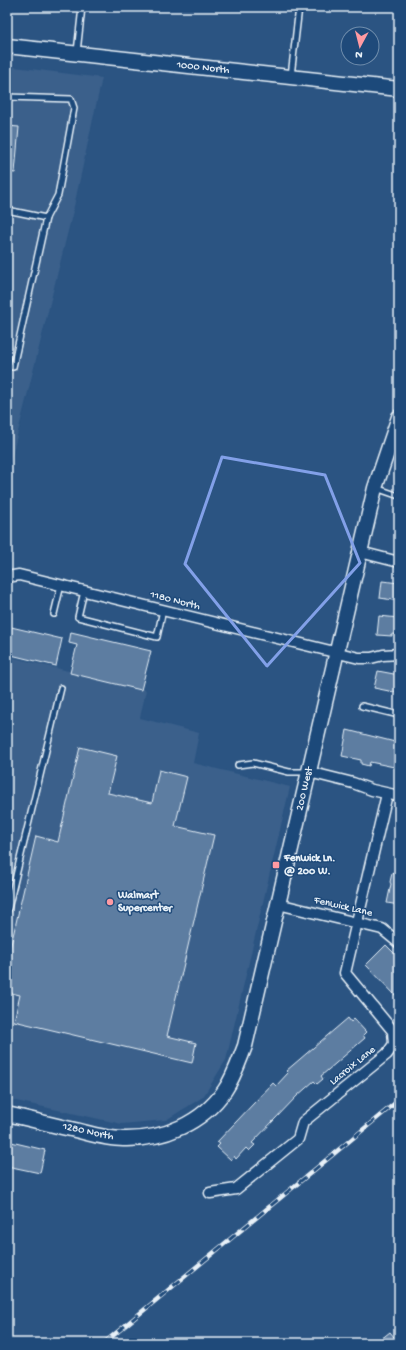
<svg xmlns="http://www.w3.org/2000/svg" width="406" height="1350" font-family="'Gochi Hand',sans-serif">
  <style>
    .built { fill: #3a608b }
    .building { fill: #5d7da1; stroke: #e8f1f8 }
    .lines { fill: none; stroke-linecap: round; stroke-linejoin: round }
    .lane-casing { stroke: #e8f1f8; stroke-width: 8 }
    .street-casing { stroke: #e8f1f8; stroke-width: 13 }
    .secondary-casing { stroke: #e8f1f8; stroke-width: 17 }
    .lane { stroke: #1f4a7a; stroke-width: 5 }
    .street { stroke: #1f4a7a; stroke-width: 10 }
    .secondary { stroke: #1f4a7a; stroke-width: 14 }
    .rail-casing { stroke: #e8f1f8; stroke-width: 4.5 }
    .rail { stroke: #1f4a7a; stroke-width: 3; stroke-dasharray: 9; stroke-linecap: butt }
    .marked { fill: none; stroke: #82a0e8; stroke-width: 3; stroke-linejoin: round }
    .poi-dot { fill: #ff9aa2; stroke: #1f4a7a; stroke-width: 1.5 }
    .labels { text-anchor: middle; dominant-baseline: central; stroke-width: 3; stroke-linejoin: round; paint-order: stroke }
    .street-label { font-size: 11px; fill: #e8f1f8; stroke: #1f4a7a }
    .poi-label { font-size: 11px; font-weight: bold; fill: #e8f1f8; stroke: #1f4a7a; text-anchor: start }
  </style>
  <rect width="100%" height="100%" fill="#2b5482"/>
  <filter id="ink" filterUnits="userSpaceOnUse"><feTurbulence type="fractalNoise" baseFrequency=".025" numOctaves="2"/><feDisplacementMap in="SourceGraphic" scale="8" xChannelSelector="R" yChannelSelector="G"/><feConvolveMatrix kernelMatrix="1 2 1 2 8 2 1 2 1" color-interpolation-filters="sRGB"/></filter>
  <g filter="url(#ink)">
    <!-- built -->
    <g class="built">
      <polygon points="7,66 102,78 73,211 7,476"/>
      <polygon points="7,656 146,690 140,718 199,733 193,763 290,787 226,1060 203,1097 166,1120 122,1124 7,1099"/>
    </g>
    <!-- building -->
    <g class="building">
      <polygon points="7,126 19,127 15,173 7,172"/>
      <polygon points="382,581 399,583 399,601 380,598"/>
      <polygon points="379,616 399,618 399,635 392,634 392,636 377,635"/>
      <polygon points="7,626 62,639 56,666 7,654"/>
      <polygon points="71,632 151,651 141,690 70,673 77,645 69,643"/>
      <polygon points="378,671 399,675 399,693 374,688"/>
      <polygon points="347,730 399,743 399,768 370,762 369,766 361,764 361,760 342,756"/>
      <polygon points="80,747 117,756 108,793 152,803 159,770 187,777 175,826 214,835 167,1036 196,1043 192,1063 14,1021 20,995 7,992 7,962 36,836 58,842"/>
      <polygon points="395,866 399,866 399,905 387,903 391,884 390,882 392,873 394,874"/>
      <polygon points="386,945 399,958 399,999 366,965"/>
      <polygon points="348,1018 351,1022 354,1019 366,1032 363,1035 365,1038 321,1076 323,1079 317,1084 314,1081 297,1096 252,1143 255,1145 249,1151 246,1148 236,1159 234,1156 231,1160 217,1147 220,1144 217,1142 273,1083 276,1086 288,1073 286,1071"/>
      <polygon points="7,1141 45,1150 40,1173 7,1166"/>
      <polygon points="390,1332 399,1343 376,1343"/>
    </g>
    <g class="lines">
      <defs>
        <g id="lane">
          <polyline points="77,52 82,7"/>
          <polyline points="291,76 299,7"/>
          <polyline points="7,97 71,99 74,108 58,195 46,218"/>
          <polyline points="7,210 46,218 13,367 7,366"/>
          <polyline points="376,488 399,496"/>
          <polyline points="84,591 78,617 157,637 163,610"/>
          <polyline points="54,614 61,585"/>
          <polyline points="362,706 399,715"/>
          <polyline points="238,765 253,763 289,772 308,772"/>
          <polyline points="7,913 61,688"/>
        </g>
        <g id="street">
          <polyline points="360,552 399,562"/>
          <polyline points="7,577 19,575 359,658 371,658 383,655 399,654"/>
          <polyline points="309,772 353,783 372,790 399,796"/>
          <polyline points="278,904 382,929 399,943"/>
          <polyline points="210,1193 236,1189 298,1139 303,1122 387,1054 394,1044 393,1031 345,973 387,794"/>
        </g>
        <g id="secondary">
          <polyline points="7,46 399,89"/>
          <path d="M7,1114C30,1119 52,1125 75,1130C91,1134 107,1139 123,1139C162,1140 202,1124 225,1090C234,1077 239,1061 245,1046L375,488L399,417"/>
        </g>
      </defs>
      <!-- lane casing -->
      <use href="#lane" class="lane-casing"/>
      <!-- street casing -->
      <use href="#street" class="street-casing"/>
      <!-- secondary casing -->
      <use href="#secondary" class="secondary-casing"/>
      <!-- lane -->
      <use href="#lane" class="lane"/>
      <!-- street -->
      <use href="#street" class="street"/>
      <!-- secondary -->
      <use href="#secondary" class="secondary"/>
      <defs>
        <polyline id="rail" points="104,1343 399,1100"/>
      </defs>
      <!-- rail casing -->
      <use href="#rail" class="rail-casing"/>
      <!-- rail -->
      <use href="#rail" class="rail"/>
    </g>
  </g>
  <!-- marked area -->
  <path class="marked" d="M222,457L325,475L360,563L267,666L185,564Z"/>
  <!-- markers -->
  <g class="poi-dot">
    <rect x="272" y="861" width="8" height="8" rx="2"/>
    <circle cx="110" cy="902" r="4"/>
  </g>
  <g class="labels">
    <!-- street labels -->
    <g class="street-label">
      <text transform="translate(203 68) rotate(6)">1000 North</text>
      <text transform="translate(175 601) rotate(14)">1180 North</text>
      <text transform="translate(305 789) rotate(-77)">200 West</text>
      <text transform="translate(343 907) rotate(13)">Fenwick Lane</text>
      <text transform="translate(353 1066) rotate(-39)">Lacroix Lane</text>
      <text transform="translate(88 1132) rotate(12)">1280 North</text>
    </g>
    <!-- poi labels -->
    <g class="poi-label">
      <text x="284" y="859">Fenwick Ln.<tspan x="284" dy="13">@ 200 W.</tspan></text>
      <text x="118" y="896">Walmart<tspan x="118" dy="13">Supercenter</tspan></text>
    </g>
  </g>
  <!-- margin -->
  <rect width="406" height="1350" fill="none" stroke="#1f4a7a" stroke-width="24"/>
  <rect x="12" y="12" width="382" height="1326" fill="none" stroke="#e8f1f8" stroke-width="1.5" filter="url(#ink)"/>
  <!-- north arrow -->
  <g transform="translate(360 46) rotate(187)"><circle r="19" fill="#1f4a7a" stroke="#6f8dac"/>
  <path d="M0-3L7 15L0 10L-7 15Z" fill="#ff9aa2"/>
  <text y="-6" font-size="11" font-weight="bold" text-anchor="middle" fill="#e8f1f8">N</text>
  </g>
</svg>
